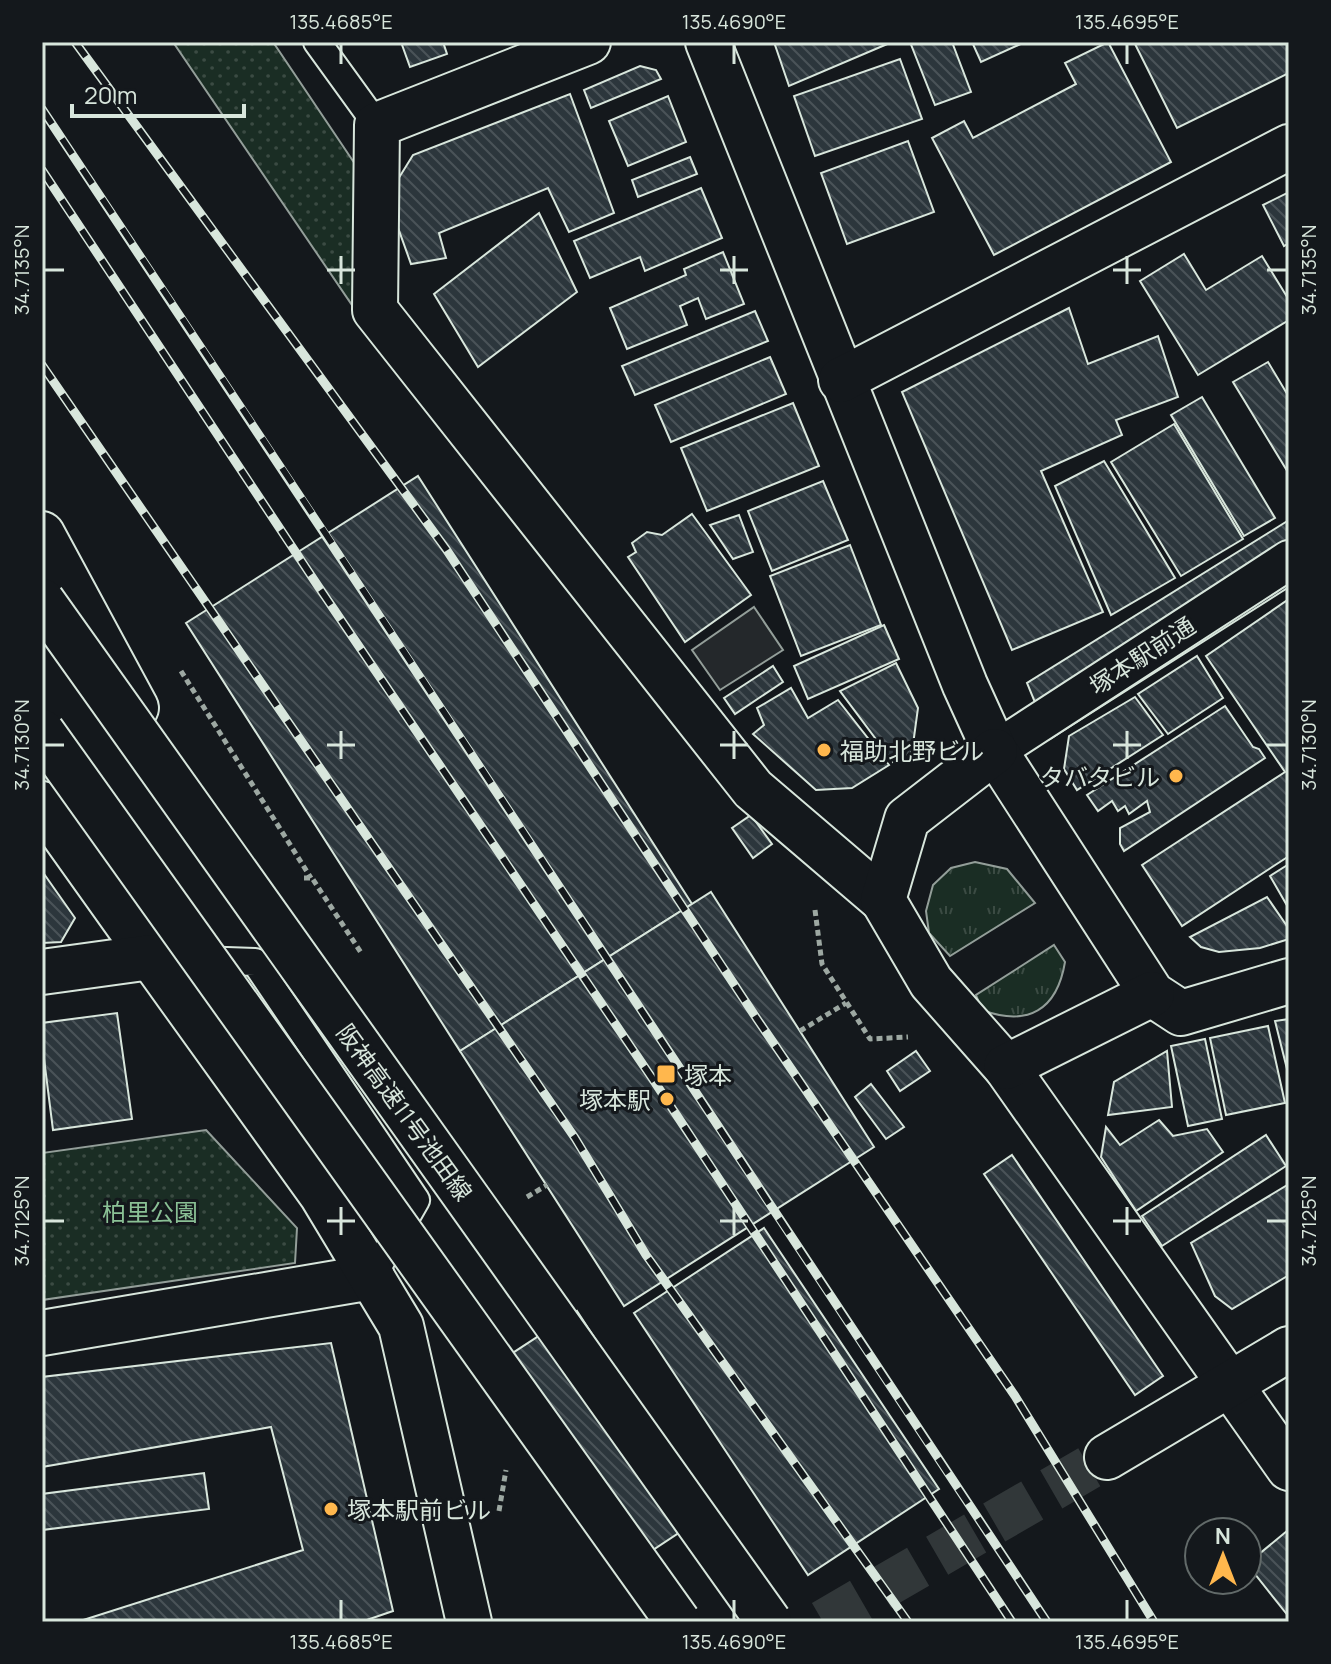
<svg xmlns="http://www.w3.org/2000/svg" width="1331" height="1664" font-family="Manrope,'Noto Sans JP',sans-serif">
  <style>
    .grass { fill: url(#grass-tufts); stroke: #939e99; stroke-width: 2 }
    .park { fill: url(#park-dots); stroke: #939e99; stroke-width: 2 }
    .parking { fill: #24282b; stroke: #939e99; stroke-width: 2 }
    .building { fill: url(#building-back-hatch); stroke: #d8e6dc; stroke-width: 2 }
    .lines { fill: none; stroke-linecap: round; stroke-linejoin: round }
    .minor-tunnel { stroke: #313739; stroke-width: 44; stroke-dasharray: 44 22; stroke-linecap: butt }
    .service-casing { stroke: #d8e6dc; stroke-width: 30 }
    .pedestrian-casing { stroke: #d8e6dc; stroke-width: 42 }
    .minor-casing { stroke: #d8e6dc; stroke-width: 48 }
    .tertiary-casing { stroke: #d8e6dc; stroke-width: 48 }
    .motorway-casing { stroke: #d8e6dc; stroke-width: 48 }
    .path { stroke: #9da8a2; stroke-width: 5; stroke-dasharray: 6 4; stroke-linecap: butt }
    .service { stroke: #14181c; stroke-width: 26 }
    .pedestrian { stroke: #14181c; stroke-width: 38 }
    .minor { stroke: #14181c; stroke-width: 44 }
    .tertiary { stroke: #14181c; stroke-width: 44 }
    .motorway { stroke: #14181c; stroke-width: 44 }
    .rail-casing { stroke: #d8e6dc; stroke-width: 9 }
    .rail { stroke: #14181c; stroke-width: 6; stroke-dasharray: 18; stroke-linecap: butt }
    .motorway-bridge-casing { stroke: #d8e6dc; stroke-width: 48; stroke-linecap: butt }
    .motorway-bridge { stroke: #14181c; stroke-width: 44 }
    .ticks { fill: none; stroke: #d8e6dc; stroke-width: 3 }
    .poi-dot { fill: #ffb74d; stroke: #14181c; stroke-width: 3 }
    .labels { text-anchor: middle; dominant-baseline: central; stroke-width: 6; stroke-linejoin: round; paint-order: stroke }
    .street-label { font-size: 24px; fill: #d8e6dc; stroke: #14181c }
    .poi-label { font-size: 24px; fill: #d8e6dc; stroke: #14181c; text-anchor: start }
    .park-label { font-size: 24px; fill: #8ac095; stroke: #14181c }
    .neatline { fill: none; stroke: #d8e6dc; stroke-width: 3 }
    .ticks-label { font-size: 20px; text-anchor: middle; fill: #d8e6dc }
  </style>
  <defs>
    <pattern id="grass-tufts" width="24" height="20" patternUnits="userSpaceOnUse" patternTransform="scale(2)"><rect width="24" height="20" fill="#1a2d24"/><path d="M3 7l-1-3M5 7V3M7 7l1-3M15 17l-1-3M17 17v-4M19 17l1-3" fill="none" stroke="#3b4b43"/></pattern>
    <pattern id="park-dots" width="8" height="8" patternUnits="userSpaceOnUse" patternTransform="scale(2)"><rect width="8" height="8" fill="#1a2d24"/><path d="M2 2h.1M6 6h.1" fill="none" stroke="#3b4b43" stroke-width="1.8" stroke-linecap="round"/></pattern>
    <pattern id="building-back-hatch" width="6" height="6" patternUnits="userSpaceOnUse" patternTransform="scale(2)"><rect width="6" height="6" fill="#2c363c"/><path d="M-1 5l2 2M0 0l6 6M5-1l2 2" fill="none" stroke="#4a5358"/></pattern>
  </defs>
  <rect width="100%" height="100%" fill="#14181c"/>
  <!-- grass -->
  <g class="grass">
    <polygon points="975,862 1007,869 1035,903 950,956 929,933 926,911 933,885 951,868"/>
    <path d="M1054,945L1065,962C1057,1010 1028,1027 982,1010L976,995Z"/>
  </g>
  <!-- park -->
  <g class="park">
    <polygon points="173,42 273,42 357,167 354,308"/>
    <polygon points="206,1130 297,1228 295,1263 42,1300 42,1153"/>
  </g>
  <!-- parking -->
  <polygon class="parking" points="754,607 783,650 720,690 692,650"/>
  <!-- building -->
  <g class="building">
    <polygon points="401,42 443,42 447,54 410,67"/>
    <polygon points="774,42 892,42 789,86"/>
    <polygon points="910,42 952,42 971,92 935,105"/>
    <polygon points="972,42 1025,42 981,62"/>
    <polygon points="1108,42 1171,162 994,255 932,138 964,121 973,138 1076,84 1065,63"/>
    <polygon points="1134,42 1289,42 1289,73 1177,128"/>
    <polygon points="900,59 922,119 815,156 794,96"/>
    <polygon points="640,66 656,70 661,79 591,108 584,90"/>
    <polygon points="570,94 614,213 569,232 548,188 439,233 446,258 411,264 387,197 413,155"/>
    <polygon points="668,96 686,142 628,166 609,121"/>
    <polygon points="908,141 934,212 847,244 821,173"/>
    <polygon points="690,157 697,174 638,197 632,180"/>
    <polygon points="701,188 722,238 645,271 640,257 590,278 574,241"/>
    <polygon points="1289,192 1289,243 1284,246 1263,205"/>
    <polygon points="539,213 577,292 478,367 434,294"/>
    <polygon points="723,252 744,304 706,319 698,298 680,306 687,325 627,349 610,308 686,275 684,269"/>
    <polygon points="1184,254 1206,290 1262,256 1289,300 1289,320 1198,375 1140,281"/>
    <polygon points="1069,308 1088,364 1158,336 1178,397 1116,420 1122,435 1041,471 1103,612 1012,650 902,392"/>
    <polygon points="755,311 768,341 635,395 622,366"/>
    <polygon points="770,357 786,394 671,442 655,405"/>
    <polygon points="1268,362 1289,397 1289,474 1233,382"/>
    <polygon points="1202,397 1275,518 1244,536 1171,415"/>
    <polygon points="793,403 819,466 707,511 681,448"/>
    <polygon points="1174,424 1243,539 1181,576 1111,462"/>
    <polygon points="1104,461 1175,578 1111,615 1055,486"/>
    <polygon points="418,476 692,904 460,1051 186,623"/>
    <polygon points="823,481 848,540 772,571 748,511"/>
    <polygon points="692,514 751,595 685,642 628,557 636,552 632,543 647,532 662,535"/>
    <polygon points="739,515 753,552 733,559 710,525"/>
    <polygon points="1289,520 1289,587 1050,739 1027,683"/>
    <polygon points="850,545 881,625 801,656 770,576"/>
    <polygon points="1289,599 1289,856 1182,926 1142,865 1285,772 1206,656"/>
    <polygon points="884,625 899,659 808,699 794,666"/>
    <polygon points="1197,656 1223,698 1168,734 1138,694"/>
    <polygon points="896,663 918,708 912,752 893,762 840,691"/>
    <polygon points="773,666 783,682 735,714 724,698"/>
    <polygon points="791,688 808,718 838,700 889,765 852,788 816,790 753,734 764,725 757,708"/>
    <polygon points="1135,697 1163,735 1077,790 1064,769 1069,736"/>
    <polygon points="1225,706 1253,747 1259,749 1265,758 1124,851 1120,844 1120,828 1150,812 1147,801 1129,814 1125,806 1118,811 1112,801 1098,811 1087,795"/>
    <polygon points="751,815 772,844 753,858 732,828"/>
    <polygon points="1289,864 1289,909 1270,876"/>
    <polygon points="42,871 75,918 61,942 42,943"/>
    <polygon points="711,892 874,1147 624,1306 460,1051"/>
    <polygon points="1267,897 1289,929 1289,939 1260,948 1219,952 1201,947 1190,937"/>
    <polygon points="117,1013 132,1119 53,1130 42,1043 42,1023"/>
    <polygon points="1289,1019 1289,1077 1275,1021"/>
    <polygon points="1268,1026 1285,1103 1226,1115 1210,1038"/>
    <polygon points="1205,1039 1222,1119 1188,1126 1171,1046"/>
    <polygon points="916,1051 930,1071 900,1091 887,1071"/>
    <polygon points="1167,1051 1172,1107 1108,1115 1114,1082"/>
    <polygon points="871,1084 904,1127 886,1139 855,1097"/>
    <polygon points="1159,1120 1173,1136 1207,1129 1223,1152 1136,1211 1101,1157 1106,1127 1120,1145"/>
    <polygon points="1266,1135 1286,1166 1162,1246 1142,1216"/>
    <polygon points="1012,1155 1163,1376 1135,1395 984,1174"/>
    <polygon points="1289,1184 1289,1275 1232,1309 1215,1296 1191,1243"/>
    <polygon points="764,1228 939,1489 808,1575 634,1313"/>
    <polygon points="577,1311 709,1513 621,1571 488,1369"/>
    <polygon points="331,1343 393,1611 361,1622 77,1622 303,1550 271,1427 42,1467 42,1377"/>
    <polygon points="204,1473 209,1509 42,1530 42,1494"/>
    <polygon points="1287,1531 1289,1534 1289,1617 1247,1564"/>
  </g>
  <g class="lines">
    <!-- minor-tunnel -->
    <polyline class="minor-tunnel" points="823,1622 1107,1457"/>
    <defs>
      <g id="service">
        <polyline points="317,42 377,125"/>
        <polyline points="198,960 255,962 416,1200 372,1277"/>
      </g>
      <polyline id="pedestrian" points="995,751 1289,560"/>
      <g id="minor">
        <polyline points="588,42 377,125 375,310 753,789 883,900"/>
        <polyline points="708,42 965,685 995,751 1152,994 1181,1013 1289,981"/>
        <polyline points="841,380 1289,147"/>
        <polyline points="995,751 907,819 883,900 931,982 1006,1067 1289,1468"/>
        <polyline points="42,804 151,957"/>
        <polyline points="1006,1067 1152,994"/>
        <polyline points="42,1333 372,1277"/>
        <polyline points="1107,1457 1289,1349"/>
      </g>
      <polyline id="tertiary" points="42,972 151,957 322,1195 401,1326 469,1622"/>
      <polyline id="motorway" points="42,534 136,708"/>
    </defs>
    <!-- service casing -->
    <use href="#service" class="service-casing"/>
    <!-- pedestrian casing -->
    <use href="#pedestrian" class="pedestrian-casing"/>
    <!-- minor casing -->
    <use href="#minor" class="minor-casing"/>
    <!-- tertiary casing -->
    <use href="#tertiary" class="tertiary-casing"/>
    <!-- motorway casing -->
    <use href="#motorway" class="motorway-casing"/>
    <!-- path -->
    <g class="path">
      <polyline points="181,671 311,878"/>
      <polyline points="304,878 312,878 362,954"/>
      <polyline points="815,910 822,964 870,1039 908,1037"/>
      <polyline points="800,1031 846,1003"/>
      <polyline points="527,1197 547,1185"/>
      <polyline points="499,1511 506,1470"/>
    </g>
    <!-- service -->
    <use href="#service" class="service"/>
    <!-- pedestrian -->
    <use href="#pedestrian" class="pedestrian"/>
    <!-- minor -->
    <use href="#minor" class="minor"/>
    <!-- tertiary -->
    <use href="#tertiary" class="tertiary"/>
    <!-- motorway -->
    <use href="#motorway" class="motorway"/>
    <defs>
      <g id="rail">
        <polyline points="75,42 446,549 757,1019 1015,1396 1154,1622"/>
        <path d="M42,109C380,612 711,1118 1047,1622"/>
        <polyline points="42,170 318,586 654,1081 1012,1622"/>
        <polyline points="42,365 575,1138 646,1255 908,1622"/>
      </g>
    </defs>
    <!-- rail casing -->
    <use href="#rail" class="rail-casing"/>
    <!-- rail -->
    <use href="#rail" class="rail"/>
    <defs>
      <g id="motorway-bridge">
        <polyline points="42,601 769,1622"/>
        <polyline points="42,732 678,1622"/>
      </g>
    </defs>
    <!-- motorway-bridge casing -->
    <use href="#motorway-bridge" class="motorway-bridge-casing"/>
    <!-- motorway-bridge -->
    <use href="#motorway-bridge" class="motorway-bridge"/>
  </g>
  <!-- ticks -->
  <path class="ticks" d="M341,44V64M734,44V64M1127,44V64M341,256V284M734,256V284M1127,256V284M44,270H64M327,270H355M720,270H748M1113,270H1141M1267,270H1287M341,731V759M734,731V759M1127,731V759M44,745H64M327,745H355M720,745H748M1113,745H1141M1267,745H1287M341,1207V1235M734,1207V1235M1127,1207V1235M44,1221H64M327,1221H355M720,1221H748M1113,1221H1141M1267,1221H1287M341,1600V1620M734,1600V1620M1127,1600V1620"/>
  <!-- markers -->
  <g class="poi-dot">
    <circle cx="824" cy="750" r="8"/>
    <circle cx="1176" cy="776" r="8"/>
    <rect x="656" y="1064" width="20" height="20" rx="4"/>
    <circle cx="667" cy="1099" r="8"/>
    <circle cx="331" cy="1509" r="8"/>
  </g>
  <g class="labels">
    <!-- street labels -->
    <g class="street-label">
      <text transform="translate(1142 655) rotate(-33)">塚本駅前通</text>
      <text transform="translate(405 1112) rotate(54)">阪神高速11号池田線</text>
    </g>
    <!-- poi labels -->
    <g class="poi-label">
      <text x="840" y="750">福助北野ビル</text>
      <text x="1160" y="776" text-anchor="end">タバタビル</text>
      <text x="684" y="1074">塚本</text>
      <text x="651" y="1099" text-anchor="end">塚本駅</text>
      <text x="347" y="1509">塚本駅前ビル</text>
    </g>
    <!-- park labels -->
    <g class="park-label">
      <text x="150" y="1211">柏里公園</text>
    </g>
  </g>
  <!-- border -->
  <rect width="1331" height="1664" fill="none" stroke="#14181c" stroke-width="88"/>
  <!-- north arrow -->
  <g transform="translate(1223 1556)"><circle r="38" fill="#14181c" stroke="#626a69" stroke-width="2"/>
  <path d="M0-6L14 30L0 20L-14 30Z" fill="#ffb74d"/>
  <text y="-12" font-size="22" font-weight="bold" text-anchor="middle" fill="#d8e6dc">N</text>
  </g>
  <!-- scale -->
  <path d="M72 104v12h172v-12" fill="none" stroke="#d8e6dc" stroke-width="4"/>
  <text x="84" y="104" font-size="24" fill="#d8e6dc" stroke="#14181c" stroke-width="6" paint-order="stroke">20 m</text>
  <rect x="44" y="44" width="1243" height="1576" class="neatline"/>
  <g class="ticks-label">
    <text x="341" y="29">135.4685°E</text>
    <text x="734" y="29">135.4690°E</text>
    <text x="1127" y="29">135.4695°E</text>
    <text transform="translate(22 270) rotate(-90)" y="7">34.7135°N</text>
    <text transform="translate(1309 270) rotate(-90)" y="7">34.7135°N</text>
    <text transform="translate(22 745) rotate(-90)" y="7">34.7130°N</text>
    <text transform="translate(1309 745) rotate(-90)" y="7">34.7130°N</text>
    <text transform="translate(22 1221) rotate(-90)" y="7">34.7125°N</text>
    <text transform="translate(1309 1221) rotate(-90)" y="7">34.7125°N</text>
    <text x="341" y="1649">135.4685°E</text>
    <text x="734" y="1649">135.4690°E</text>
    <text x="1127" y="1649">135.4695°E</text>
  </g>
</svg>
